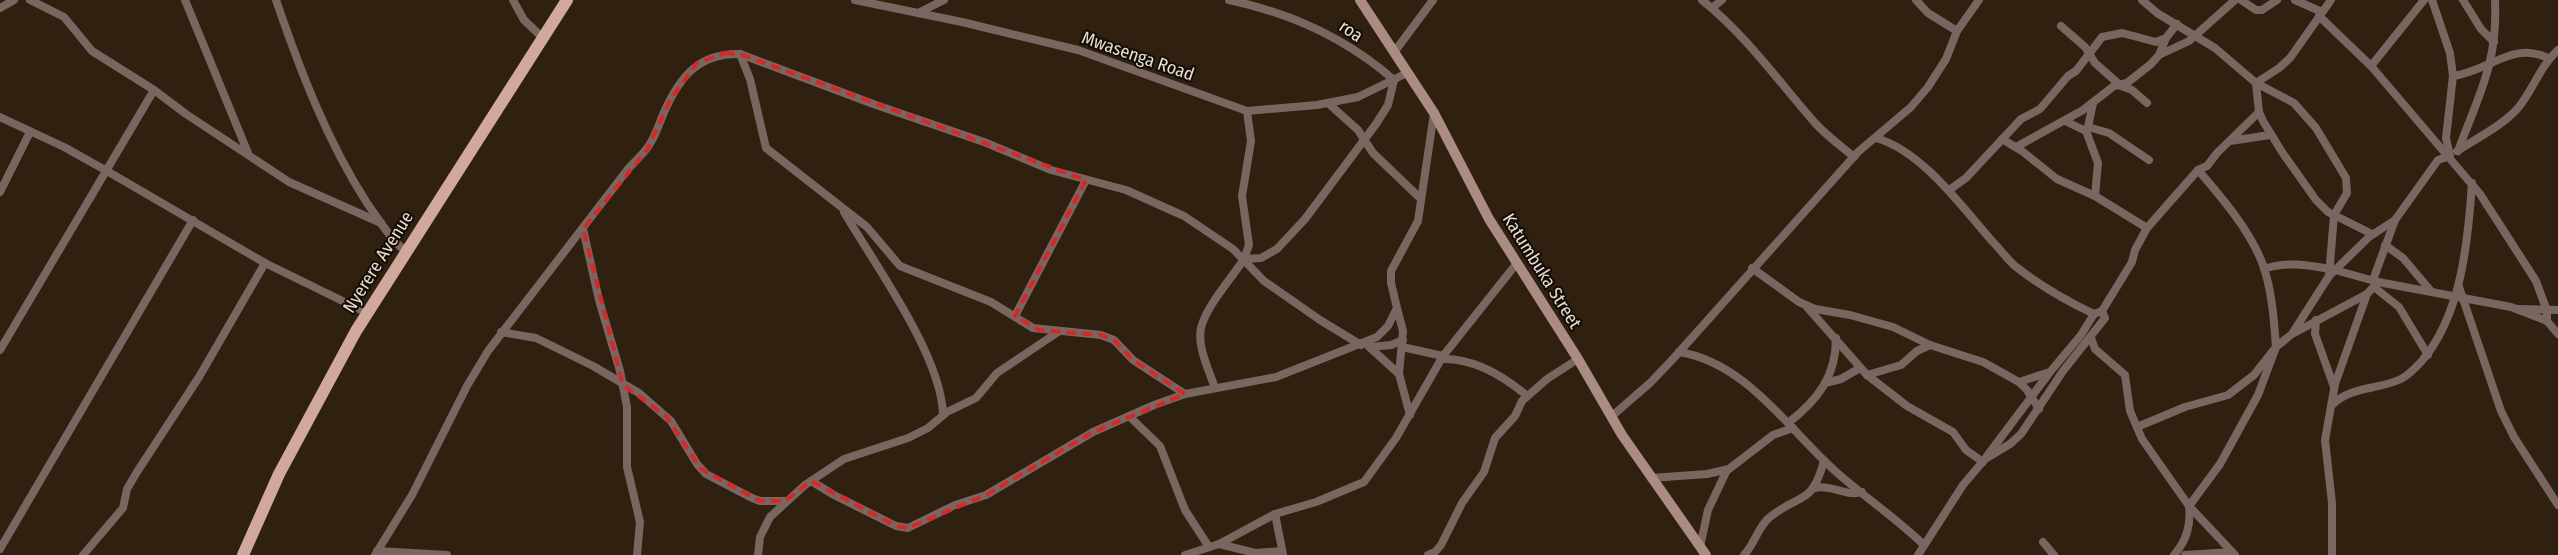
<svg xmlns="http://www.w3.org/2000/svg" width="2558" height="555" font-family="'Fira Sans Condensed',sans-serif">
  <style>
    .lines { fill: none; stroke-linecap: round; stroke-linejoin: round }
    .minor { stroke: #7a6660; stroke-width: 8 }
    .secondary { stroke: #ab8c82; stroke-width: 10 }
    .primary { stroke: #d1a99c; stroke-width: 12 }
    .marked { fill: none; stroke: #d62828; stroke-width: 4; stroke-dasharray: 10 6; stroke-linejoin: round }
    .labels { text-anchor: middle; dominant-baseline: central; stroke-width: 4; stroke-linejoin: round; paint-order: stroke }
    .street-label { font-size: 18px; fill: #e7ddd2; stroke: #120c05 }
  </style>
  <rect width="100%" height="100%" fill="#2f2010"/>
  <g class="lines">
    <!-- minor -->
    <g class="minor">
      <polyline points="30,0 64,17 92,51 154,90 186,114 289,182 381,223"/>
      <polyline points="185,0 248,153"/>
      <path d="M276,0C300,70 327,141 367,203C379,220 389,237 405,251"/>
      <polyline points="513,0 524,20 543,38"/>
      <polyline points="855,0 962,22 1078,50 1247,111 1317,105 1358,97 1407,73"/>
      <path d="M1229,0C1291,13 1346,38 1394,80L1388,105L1376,124L1305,219L1277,249L1261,258L1244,259"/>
      <path d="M1702,0C1746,35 1779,82 1816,124C1827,136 1841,146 1854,157"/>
      <polyline points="1916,0 1928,13 1957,31"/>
      <polyline points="2142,0 2157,13 2215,48 2256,83 2259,112 2263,121 2282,152 2316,200 2328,212 2372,234"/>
      <polyline points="2241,0 2256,10 2262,10 2277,0"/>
      <polyline points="2295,0 2322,12"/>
      <polyline points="2463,0 2481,29 2494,42"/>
      <polyline points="0,8 14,0"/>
      <polyline points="1712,8 1722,0"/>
      <polyline points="918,13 944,0"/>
      <polyline points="2319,16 2371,66 2480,194 2536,281 2547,311 2547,321"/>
      <polyline points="2061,26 2085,47 2095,63 2121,86 2132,90 2147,103"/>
      <polyline points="1395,51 1433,0"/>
      <polyline points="740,54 750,79 766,148 867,227 900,266 991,302 1033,328 1101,335 1114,340 1133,360 1185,394"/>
      <polyline points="2159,55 2189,41 2235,0"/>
      <polyline points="2371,66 2424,0"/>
      <path d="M2453,76C2487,72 2516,39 2549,59"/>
      <polyline points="1328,103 1358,130 1373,153 1421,199"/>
      <polyline points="0,117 64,147 107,171 265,263 367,313"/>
      <polyline points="2065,121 2086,131 2088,127 2109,133 2149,160"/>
      <polyline points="2088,127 2093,103"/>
      <polyline points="2086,131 2098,163 2095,196"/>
      <path d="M1876,138C1922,151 1961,206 1992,241C2000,249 2007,259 2015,266C2039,285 2067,301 2094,314L2102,311"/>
      <polyline points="2002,139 2022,151 2057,179 2095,196 2147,228"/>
      <polyline points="2230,141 2270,135"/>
      <polyline points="2016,147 2083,110 2114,86 2127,83 2151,64 2159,55 2166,38"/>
      <path d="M2457,151C2477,138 2502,126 2518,108C2533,90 2540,66 2558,50"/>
      <path d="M2458,151C2479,94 2498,63 2495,0"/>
      <polyline points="1949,190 1966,178 2021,119 2040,109 2068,76 2076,71 2102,37 2122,33 2156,42 2166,38 2177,24"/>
      <polyline points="0,192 30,132"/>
      <path d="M844,212C875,265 941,355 943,414"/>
      <polyline points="583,229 599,300 620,371 627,407 627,467 640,522 637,555"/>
      <polyline points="2385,245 2403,258 2430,290"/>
      <polyline points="1752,268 1799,302 1815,309 1850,315 1893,327 1930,345 1983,362 2019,382 2027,390 2039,409"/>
      <path d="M2264,269C2286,261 2308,265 2330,269"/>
      <polyline points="2335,270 2378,282 2511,307 2547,321 2558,334"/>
      <polyline points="2329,276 2334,215 2347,193 2346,178 2316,128 2294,103 2256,83 2279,68 2290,58 2331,0"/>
      <polyline points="2373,280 2395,220"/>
      <polyline points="2374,287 2399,307 2428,355"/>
      <polyline points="2459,287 2501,411 2514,437 2558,505"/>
      <polyline points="1807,307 1867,375 1907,406 1953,432 1966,450 1983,462"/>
      <polyline points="1397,308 1403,331 1399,374 1410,415"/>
      <polyline points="2518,309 2558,310"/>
      <polyline points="1015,316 1086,180"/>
      <polyline points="2316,320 2315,334 2334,387"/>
      <polyline points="501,332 536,338 593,366 639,393 671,421 697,464 706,474 752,498 760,501 785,501"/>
      <polyline points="2294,333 2367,294"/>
      <polyline points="2091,338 2095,349 2125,375 2130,411 2142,439 2189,506 2235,555"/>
      <polyline points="1365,343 1399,374"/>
      <polyline points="1371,347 1391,345 1403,340"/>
      <polyline points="1402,347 1443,356"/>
      <polyline points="0,350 154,90"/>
      <path d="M1679,352C1749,363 1792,435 1842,477C1869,500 1898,520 1924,545"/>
      <path d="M1442,359C1474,358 1502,375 1526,395"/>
      <polyline points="1867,375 1901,365 1917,351 1930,345"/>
      <polyline points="2019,382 2050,372 2081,335 2094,314"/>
      <polyline points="1825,383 1841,379 1860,368"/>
      <path d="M1215,388C1209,370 1197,347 1201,328C1206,306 1232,278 1244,259L1249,245L1242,196L1251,141L1247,111"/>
      <path d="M2331,406C2349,386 2378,390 2401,379C2409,375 2415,368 2421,362C2461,316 2468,243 2472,183"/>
      <polyline points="1129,416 1160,446 1185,510 1209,547"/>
      <polyline points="1612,416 1650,383 1672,360 1858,152 1911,107 1928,87 1946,59 1957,31 1979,0"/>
      <path d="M1788,423C1818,400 1836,376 1836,338"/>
      <path d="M2137,427L2185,407L2228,395L2254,375L2276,347C2274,320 2272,291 2263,265C2250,230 2222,198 2198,170"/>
      <polyline points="1987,456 2050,372"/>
      <polyline points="1651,478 1707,474 1729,469 1773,435 1793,428"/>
      <polyline points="811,481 834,495 896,526 908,528 955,505 986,495 1093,432 1154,405 1185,394 1276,377 1377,337 1388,326 1397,308 1391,283 1391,271 1418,221 1434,113"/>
      <path d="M1815,488C1832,484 1845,497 1862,492"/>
      <polyline points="1275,514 1283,554"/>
      <polyline points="2043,542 2054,555"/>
      <polyline points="1219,544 1255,553 1282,551"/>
      <polyline points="1700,547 1708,510 1727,470"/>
      <polyline points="0,549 193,220"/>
      <polyline points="377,551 447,555"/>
      <polyline points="83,555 123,508 127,489 137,472 199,377 265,263"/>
      <path d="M375,555L412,495L467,386L488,351L628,169C636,160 646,152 651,142C657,132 660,121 665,110C681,75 700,53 740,54L876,105L984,142L1051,170L1126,190L1184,216L1233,249L1264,281L1320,320L1361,345"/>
      <polyline points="758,555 760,537 770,517 805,485 844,459 908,438 928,428 947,412 976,398 997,373 1058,332"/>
      <polyline points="1185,555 1219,544 1275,514 1316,502 1364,482 1396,438 1443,356 1517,263"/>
      <polyline points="1428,555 1435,552 1441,545 1462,503 1484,472 1495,438 1515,416 1522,401 1547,379 1578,359"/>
      <path d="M1744,555C1755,544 1758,526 1770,517C1801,492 1811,507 1824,461"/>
      <polyline points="1918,555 1963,485 1985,459 2010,444 2021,434 2063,371 2105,318 2102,311 2132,262 2135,250 2147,228 2198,170 2207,166 2217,153 2259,112"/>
      <path d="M2174,555C2187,540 2191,525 2189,506L2220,464L2258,395L2276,347L2292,334L2329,276L2369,237L2395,220L2438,160L2450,156L2446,138L2453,76L2450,53L2432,0"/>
      <polyline points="2185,555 2232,552"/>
      <polyline points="2332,555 2332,503 2325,440 2335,384 2367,294 2378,282"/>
    </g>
    <!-- secondary -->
    <polyline class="secondary" points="1360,0 1434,113 1489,219 1578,359 1622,435 1706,555"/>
    <!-- primary -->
    <polyline class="primary" points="243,555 279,474 356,331 567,0"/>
  </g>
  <!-- marked area -->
  <path class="marked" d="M725,53L740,54L1086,180L1015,316L1039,330L1101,335L1114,340L1133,360L1185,394L1093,432L986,495L908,528L896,526L811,481L785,501H760L701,469L666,416L623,385L583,229L647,150L670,100L697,63Z"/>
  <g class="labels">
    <!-- street labels -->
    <g class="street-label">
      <text transform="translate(1351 31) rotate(34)">roa</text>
      <text transform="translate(1138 56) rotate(19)">Mwasenga Road</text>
      <text transform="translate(378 262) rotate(-58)">Nyerere Avenue</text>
      <text transform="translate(1542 271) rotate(58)">Katumbuka Street</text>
    </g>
  </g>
</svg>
